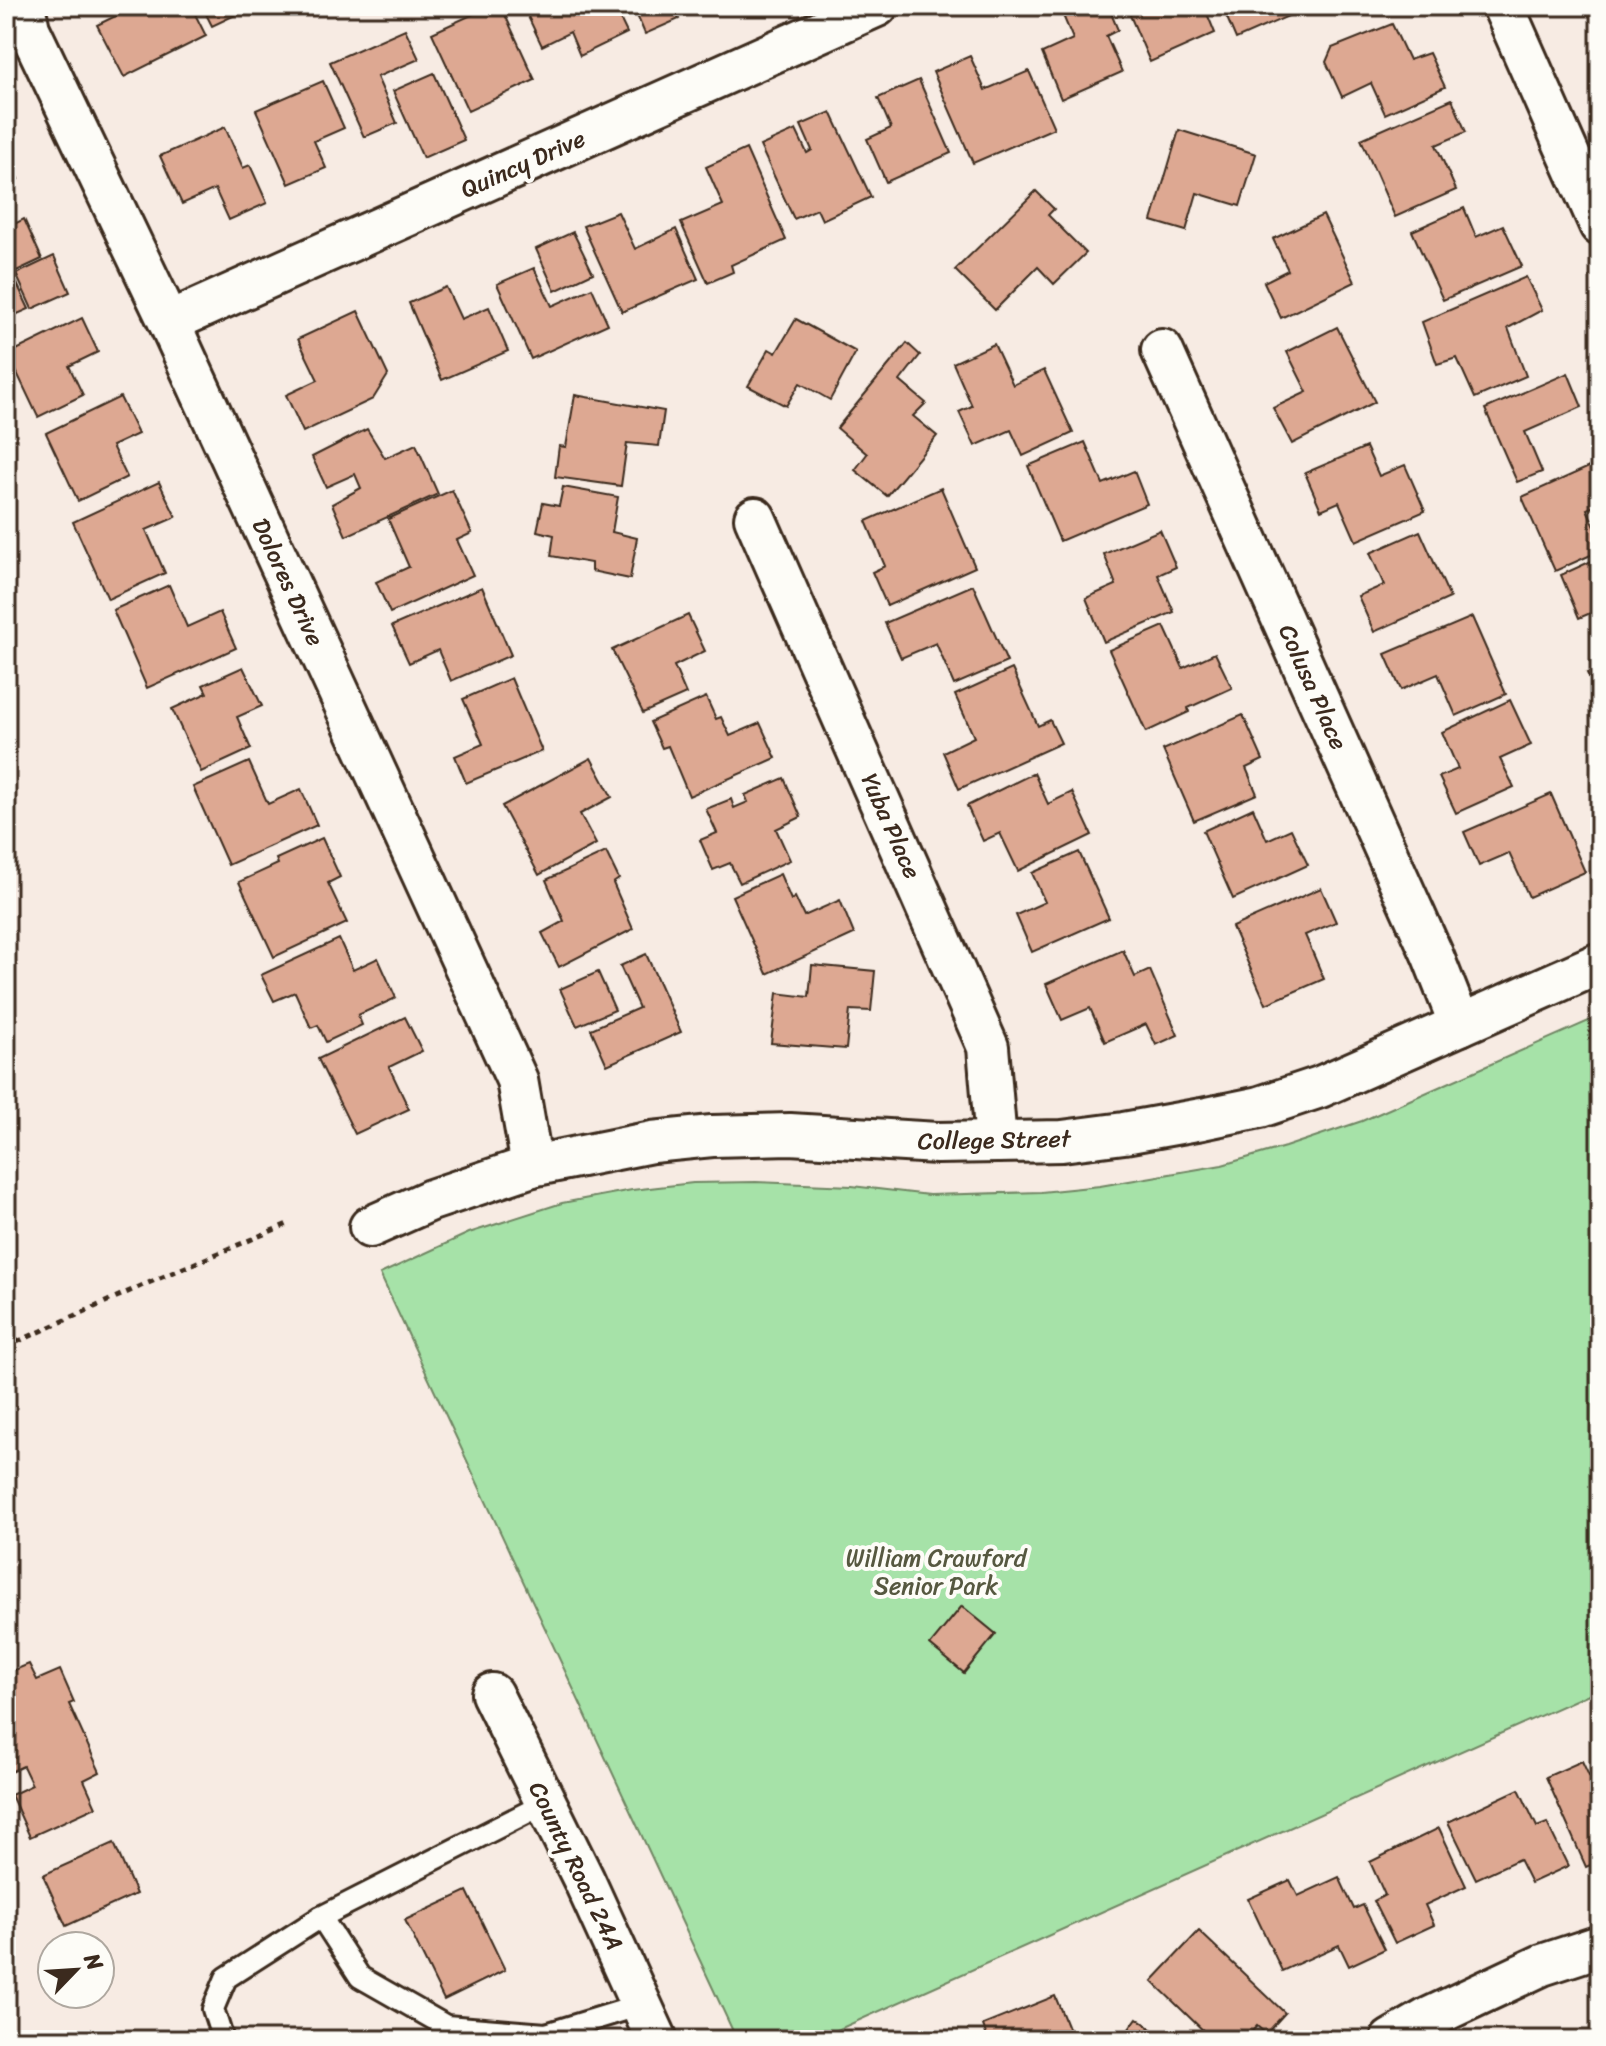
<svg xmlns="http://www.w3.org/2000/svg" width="1606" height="2046" font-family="Sriracha,sans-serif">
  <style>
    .green { fill: #a6e2a8; stroke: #708663; stroke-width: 2 }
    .building { fill: #dda892; stroke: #3b2a1e; stroke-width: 2 }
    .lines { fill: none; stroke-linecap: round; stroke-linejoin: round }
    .service-casing { stroke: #3b2a1e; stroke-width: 26 }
    .minor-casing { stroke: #3b2a1e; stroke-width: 46 }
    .path { stroke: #3b2a1e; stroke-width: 5; stroke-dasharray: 6 6; stroke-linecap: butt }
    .service { stroke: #fdfcf7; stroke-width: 20 }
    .minor { stroke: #fdfcf7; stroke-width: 40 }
    .labels { text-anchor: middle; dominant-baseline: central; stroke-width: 8; stroke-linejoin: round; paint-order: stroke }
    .street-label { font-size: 24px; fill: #3b2a1e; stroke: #fdfcf7 }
    .park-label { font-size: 24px; fill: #565840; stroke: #fdfcf7 }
  </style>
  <rect width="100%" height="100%" fill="#f7ebe3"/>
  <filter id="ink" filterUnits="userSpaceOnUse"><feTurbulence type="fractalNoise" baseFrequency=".0125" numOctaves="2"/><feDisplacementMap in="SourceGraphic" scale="16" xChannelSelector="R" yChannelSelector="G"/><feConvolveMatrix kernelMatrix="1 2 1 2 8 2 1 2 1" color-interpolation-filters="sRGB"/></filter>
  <g filter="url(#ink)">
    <!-- green -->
    <polygon class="green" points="1600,1016 1600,1689 815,2040 737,2040 380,1274 469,1233 562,1203 632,1190 693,1183 756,1182 852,1186 929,1195 1041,1192 1100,1186 1222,1165 1285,1147 1362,1121"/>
    <!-- building -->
    <g class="building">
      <polygon points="136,6 191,6 206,36 124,77 97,25"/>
      <polygon points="202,6 254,6 212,26"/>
      <polygon points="491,6 501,6 535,80 468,111 432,33"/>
      <polygon points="523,6 598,6 601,12 614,6 627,33 580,56 570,32 542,46"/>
      <polygon points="633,6 673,6 679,19 645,34"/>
      <polygon points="1078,6 1108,6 1118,30 1106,36 1122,72 1061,99 1042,53 1073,39 1062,13"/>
      <polygon points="1126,6 1204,6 1215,33 1150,62"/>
      <polygon points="1222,6 1311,6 1236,39"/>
      <polygon points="1392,24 1409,60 1429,53 1445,87 1385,114 1371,83 1342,97 1326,62 1332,48"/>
      <polygon points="405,29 419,59 377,77 397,123 364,137 330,62"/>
      <polygon points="970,56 985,90 1029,71 1054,128 973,163 933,72"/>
      <polygon points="434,73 464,140 423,158 393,91"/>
      <polygon points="919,80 951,153 886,182 867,139 891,128 878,98"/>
      <polygon points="323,81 344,128 314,141 326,168 289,184 256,110"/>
      <polygon points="1452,99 1466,132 1436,145 1456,190 1395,217 1361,139"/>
      <polygon points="831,112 871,197 822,220 817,209 794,219 760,146 796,130 807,153 812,150 801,125"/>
      <polygon points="225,127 243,168 250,165 267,203 229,220 215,189 182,204 160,156"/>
      <polygon points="1179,130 1256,154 1240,206 1197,193 1186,231 1152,221"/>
      <polygon points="746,149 786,240 731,265 733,272 708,283 681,223 723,205 706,167"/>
      <polygon points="6,152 18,179 6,185"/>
      <polygon points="1036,191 1054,209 1048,215 1086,253 1054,284 1038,267 995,310 955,270"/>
      <polygon points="1464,208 1476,237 1503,225 1522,266 1443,300 1412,231"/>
      <polygon points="618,212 635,249 676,229 698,279 622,312 583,226"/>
      <polygon points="1323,215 1355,282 1281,318 1264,282 1288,270 1273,239"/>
      <polygon points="24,219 42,259 12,273 29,309 6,319 6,228"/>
      <polygon points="573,232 593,273 555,291 536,249"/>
      <polygon points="54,256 70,292 32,309 16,274"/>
      <polygon points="534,268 552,306 592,288 608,324 531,359 497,284"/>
      <polygon points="1526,277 1542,310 1508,328 1526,376 1475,398 1457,358 1437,364 1422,322"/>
      <polygon points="446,287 461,319 489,307 508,351 442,380 409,303"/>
      <polygon points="358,311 388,375 373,399 303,432 286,395 318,380 298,339"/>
      <polygon points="82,318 98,352 69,366 83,395 38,417 8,354"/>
      <polygon points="796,319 856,352 830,400 800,383 786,406 748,386 769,349 776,353"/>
      <polygon points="1337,327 1375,402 1292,444 1273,408 1307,392 1287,352"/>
      <polygon points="907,343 920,355 900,381 926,403 913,416 937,436 887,496 855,470 867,454 837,428"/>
      <polygon points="994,344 1013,385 1044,370 1073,433 1023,456 1011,430 975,446 959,412 972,406 953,363"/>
      <polygon points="1568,373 1582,407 1525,432 1542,472 1517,482 1485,409"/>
      <polygon points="575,395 664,411 659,446 627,443 621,486 555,477 559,446 566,447"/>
      <polygon points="120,397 138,434 112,446 127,477 78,501 46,433"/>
      <polygon points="367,429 385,458 416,444 438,494 346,536 332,504 361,488 355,474 326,487 312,457"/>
      <polygon points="1085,442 1103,484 1134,471 1147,504 1060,541 1028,466"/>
      <polygon points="1366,447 1379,476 1405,465 1425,511 1356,541 1339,502 1321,510 1305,473"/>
      <polygon points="1600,462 1600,504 1587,509 1600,538 1600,551 1555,571 1522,497"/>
      <polygon points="159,482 176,517 146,530 165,573 108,599 73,522"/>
      <polygon points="563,487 618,497 612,532 637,538 630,579 591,571 591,563 551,556 554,535 537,531 543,503 559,506"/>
      <polygon points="941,488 975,567 887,606 872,572 885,566 866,521"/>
      <polygon points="452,490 472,533 457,540 473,575 390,613 376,582 409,567 388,519"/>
      <polygon points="1160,530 1176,567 1158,575 1174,612 1104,642 1086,598 1116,585 1104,554"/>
      <polygon points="1420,531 1450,598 1374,632 1358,596 1384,585 1370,553"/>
      <polygon points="1600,557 1600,609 1579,618 1561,575"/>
      <polygon points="169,585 187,627 220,612 236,648 147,688 113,610"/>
      <polygon points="973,585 1007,662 954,685 936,643 901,658 885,623"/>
      <polygon points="482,587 511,655 451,681 438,650 409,663 392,626"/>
      <polygon points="688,615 705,651 674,666 686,694 643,713 612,650"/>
      <polygon points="1472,617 1506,694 1456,716 1438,674 1401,690 1385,654"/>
      <polygon points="1164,626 1183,668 1215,653 1232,688 1188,708 1189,712 1146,732 1109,650"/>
      <polygon points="243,667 262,706 237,717 251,749 201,772 172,709 207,693 203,685"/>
      <polygon points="1600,667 1600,701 1587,673"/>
      <polygon points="1012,669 1038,726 1050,720 1061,743 959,789 943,752 974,737 955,695"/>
      <polygon points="511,678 542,751 466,783 455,756 483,744 463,699"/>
      <polygon points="706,697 716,719 721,717 730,736 760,723 776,758 689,796 668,746 662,748 650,722"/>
      <polygon points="1510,700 1531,745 1500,759 1514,787 1456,813 1439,777 1458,769 1442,732"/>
      <polygon points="1243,715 1263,760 1246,768 1257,794 1194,821 1163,750"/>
      <polygon points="591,758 612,797 580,814 596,844 539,875 502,806"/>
      <polygon points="249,762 268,804 301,789 317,825 228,865 193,787"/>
      <polygon points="1034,773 1048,804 1072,792 1092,835 1018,871 1000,833 983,841 967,806"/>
      <polygon points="784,778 801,817 776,829 790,860 740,883 730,863 713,870 700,840 717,833 706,809 731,799 734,808 748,802 745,795"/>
      <polygon points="1551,794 1585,872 1529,897 1509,853 1479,866 1464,832"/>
      <polygon points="1253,808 1267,840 1291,829 1308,865 1233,899 1203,831"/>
      <polygon points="322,838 340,877 328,883 347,923 274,957 239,882 278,864 276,859"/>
      <polygon points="606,852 619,879 613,883 633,929 559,967 542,933 564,921 546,880"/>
      <polygon points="1079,852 1109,918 1032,952 1016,915 1045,902 1032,873"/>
      <polygon points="780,874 791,900 795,897 804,916 840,900 854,934 767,974 732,896"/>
      <polygon points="1321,888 1336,922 1305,935 1324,979 1266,1004 1232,927"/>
      <polygon points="339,939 353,970 378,958 396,998 358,1015 362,1025 326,1042 318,1025 311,1028 295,992 274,1001 261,975"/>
      <polygon points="1123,950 1135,977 1150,970 1178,1035 1156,1045 1146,1024 1105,1042 1090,1008 1062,1020 1046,984"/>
      <polygon points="646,954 681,1032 607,1065 591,1029 639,1008 620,966"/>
      <polygon points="812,965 875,971 871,1011 850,1010 846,1049 771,1043 777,993 809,997"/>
      <polygon points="598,972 615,1010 577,1026 560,989"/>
      <polygon points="405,1017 422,1051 389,1067 409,1109 355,1134 318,1059"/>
      <polygon points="962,1606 996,1634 964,1673 930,1645"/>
      <polygon points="6,1664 10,1672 29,1664 37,1680 60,1670 74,1702 69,1704 100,1772 84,1780 96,1807 30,1837 11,1795 32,1785 23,1766 8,1773 6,1767"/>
      <polygon points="1582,1761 1589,1776 1600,1771 1600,1861 1586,1867 1546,1777"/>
      <polygon points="1519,1789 1537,1827 1547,1823 1568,1866 1531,1883 1519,1859 1476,1879 1448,1822"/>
      <polygon points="1439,1828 1466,1886 1425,1905 1434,1925 1395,1943 1374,1901 1385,1895 1370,1862"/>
      <polygon points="114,1843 136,1894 66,1926 43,1875"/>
      <polygon points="1339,1877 1354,1909 1363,1905 1385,1949 1349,1966 1339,1945 1282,1971 1248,1899 1290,1880 1298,1896"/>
      <polygon points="467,1891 505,1970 444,2000 405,1920"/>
      <polygon points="1199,1931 1285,2013 1266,2034 1257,2026 1244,2040 1213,2040 1152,1981"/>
      <polygon points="1055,1996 1073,2040 988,2040 983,2025"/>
      <polygon points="1137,2018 1167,2040 1121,2040"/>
    </g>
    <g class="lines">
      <defs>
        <g id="service">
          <polyline points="321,1917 360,1977 446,2026 546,2034 641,2005"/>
          <polyline points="223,2040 213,2009 226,1978 321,1917 546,1803"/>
        </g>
        <g id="minor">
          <polyline points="24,6 29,29 169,322 517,1080 532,1166"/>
          <polyline points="1503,6 1600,225"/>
          <polyline points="169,322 877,6"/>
          <polyline points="1162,350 1432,954 1460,1025"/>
          <polyline points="755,518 988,1047 996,1142"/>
          <polyline points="370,1227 431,1200 532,1166 652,1142 712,1136 790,1134 937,1143 1062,1141 1124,1133 1202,1119 1260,1107 1320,1087 1600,963"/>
          <polyline points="492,1694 584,1880 657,2040"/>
          <polyline points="1391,2040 1429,2018 1542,1965 1600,1946"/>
        </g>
      </defs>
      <!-- service casing -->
      <use href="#service" class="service-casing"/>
      <!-- minor casing -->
      <use href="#minor" class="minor-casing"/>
      <!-- path -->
      <polyline class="path" points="6,1347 141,1286 290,1223"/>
      <!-- service -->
      <use href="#service" class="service"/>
      <!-- minor -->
      <use href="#minor" class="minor"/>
    </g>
  </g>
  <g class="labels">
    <!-- street labels -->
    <g class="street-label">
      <text transform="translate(523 164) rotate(-24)">Quincy Drive</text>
      <text transform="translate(288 582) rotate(65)">Dolores Drive</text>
      <text transform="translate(1313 687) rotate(66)">Colusa Place</text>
      <text transform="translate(891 826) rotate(66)">Yuba Place</text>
      <text transform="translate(994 1140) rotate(-1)">College Street</text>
      <text transform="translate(576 1866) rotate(64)">County Road 24A</text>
    </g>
    <!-- park labels -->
    <g class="park-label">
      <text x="936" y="1558">William Crawford<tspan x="936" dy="28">Senior Park</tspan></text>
    </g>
  </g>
  <!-- margin -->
  <rect width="1606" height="2046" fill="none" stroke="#fdfcf7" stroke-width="32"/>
  <rect x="16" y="16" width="1574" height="2014" fill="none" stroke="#3b2a1e" stroke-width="3" filter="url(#ink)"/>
  <!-- north arrow -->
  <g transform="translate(76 1970) rotate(65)"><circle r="38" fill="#fdfcf7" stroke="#afa8a0" stroke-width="2"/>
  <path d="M0-6L14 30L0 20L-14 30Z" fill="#3b2a1e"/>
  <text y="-12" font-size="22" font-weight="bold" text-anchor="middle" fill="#3b2a1e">N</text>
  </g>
</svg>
